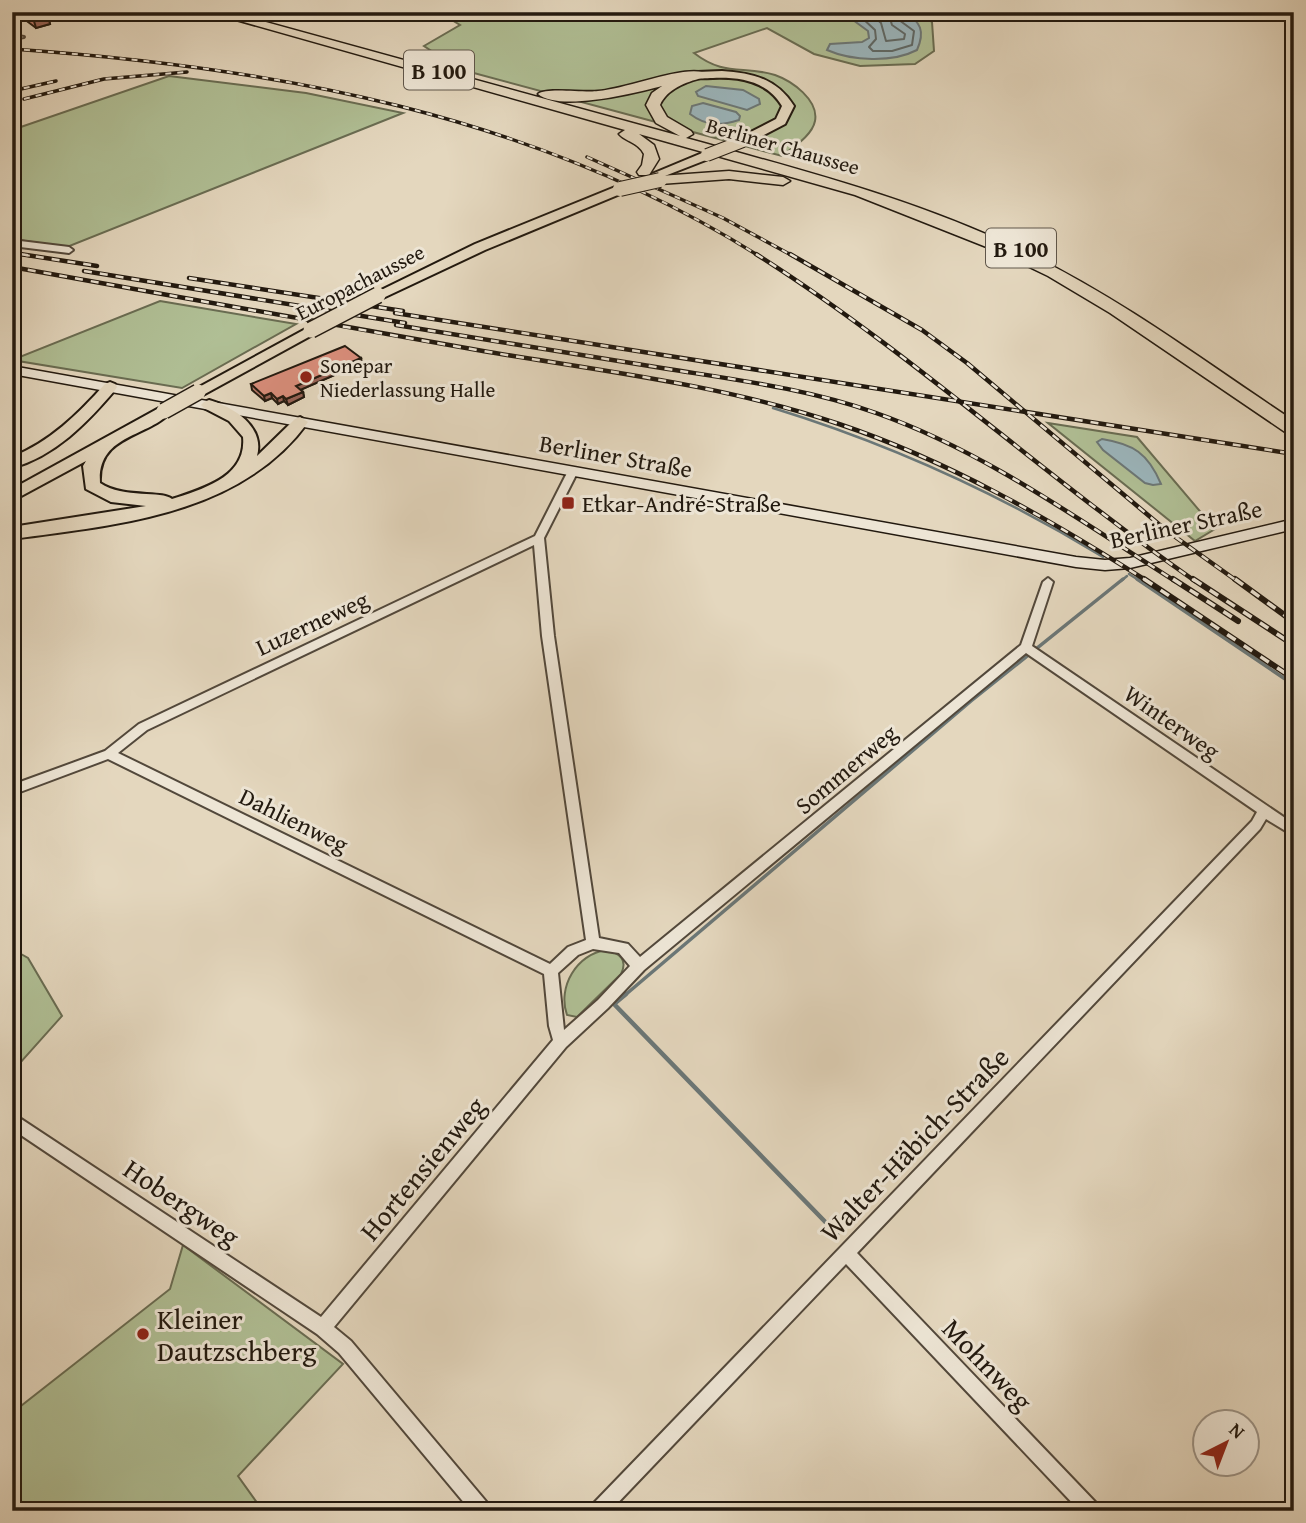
<svg xmlns="http://www.w3.org/2000/svg" width="1306" height="1523" font-family="'Gentium Book Plus',serif">
  <style>
    .green { fill: #b0bf95; stroke: #696c52; stroke-width: 2 }
    .water { fill: #9bb6bd; stroke: #6b7777; stroke-width: 2 }
    .lines { fill: none; stroke-linecap: round; stroke-linejoin: round }
    .shore { stroke: #5e6866; stroke-width: 2 }
    .stream-far2 { stroke: #6b7777; stroke-width: 2.5 }
    .stream-far1 { stroke: #6b7777; stroke-width: 3.5 }
    .stream { stroke: #6b7777; stroke-width: 4.5 }
    .street-casing { stroke: #52483b; stroke-width: 4 }
    .secondary-casing { stroke: #22190f; stroke-width: 3 }
    .primary-casing { stroke: #22190f; stroke-width: 4 }
    .highway-casing { stroke: #22190f; stroke-width: 3 }
    .street { fill: #ede5d5; fill-rule: evenodd }
    .secondary { fill: #ede5d5; fill-rule: evenodd }
    .primary { fill: #e4d7be; fill-rule: evenodd }
    .highway { fill: #e4d7be; fill-rule: evenodd }
    .rail-far2-casing { stroke: #22190f; stroke-width: 3.5 }
    .rail-far1-casing { stroke: #22190f; stroke-width: 4.5 }
    .rail-casing { stroke: #22190f; stroke-width: 6 }
    .rail-far2 { stroke: #ede5d5; stroke-width: 2; stroke-dasharray: 6; stroke-linecap: butt }
    .rail-far1 { stroke: #ede5d5; stroke-width: 2.5; stroke-dasharray: 8; stroke-linecap: butt }
    .rail { stroke: #ede5d5; stroke-width: 3.5; stroke-dasharray: 10; stroke-linecap: butt }
    .primary-bridge-far1-casing { stroke: #22190f; stroke-width: 14; stroke-linecap: butt }
    .primary-bridge-casing { stroke: #22190f; stroke-width: 18; stroke-linecap: butt }
    .highway-bridge-casing { stroke: #22190f; stroke-width: 16; stroke-linecap: butt }
    .primary-bridge-far1 { stroke: #e4d7be; stroke-width: 12 }
    .primary-bridge { stroke: #e4d7be; stroke-width: 15 }
    .highway-bridge { stroke: #e4d7be; stroke-width: 14 }
    .wall { fill: #bb7a6b; stroke: #22190f; stroke-width: 2 }
    .shaded-wall { fill: #996357; stroke: #22190f; stroke-width: 2 }
    .building { fill: #da8e7c; stroke: #22190f; stroke-width: 2 }
    .poi-dot { fill: #8f2418; stroke: #ede5d5; stroke-width: 2.5 }
    .labels { text-anchor: middle; dominant-baseline: central; stroke-width: 6; stroke-linejoin: round; paint-order: stroke }
    .far-street-label { font-size: 21px; fill: #22190f; stroke: #ede5d5 }
    .far-poi-label { font-size: 21px; fill: #22190f; stroke: #ede5d5; text-anchor: start }
    .shield { fill: #ede5d5; stroke: #5f564a; stroke-width: 2 }
    .shield-label { font-size: 23px; font-weight: bold; fill: #22190f }
    .street-label { font-size: 24px; fill: #22190f; stroke: #ede5d5 }
    .poi-label { font-size: 24px; fill: #22190f; stroke: #ede5d5; text-anchor: start }
    .near-street-label { font-size: 28px; fill: #22190f; stroke: #ede5d5 }
    .near-poi-label { font-size: 28px; fill: #22190f; stroke: #ede5d5; text-anchor: start }
  </style>
  <rect width="100%" height="100%" fill="#e4d7be"/>
  <filter id="stains"><feTurbulence type="fractalNoise" baseFrequency=".00286" numOctaves="4"/><feColorMatrix values="0 0 0 0 .2 0 0 0 0 .09 0 0 0 0 .02 0 0 0 .5 -.17"/></filter>
  <radialGradient id="worn" r=".72"><stop offset=".6" stop-color="#630" stop-opacity="0"/><stop offset="1" stop-color="#630" stop-opacity=".3"/></radialGradient>
  <!-- green -->
  <g class="green">
    <path d="M429,12H914L932,22L934,51L915,64L860,66L814,54L767,28L694,53C725,77 743,65 775,75C792,81 819,100 815,121C812,136 793,147 782,156L422,59L436,54L424,46L460,25L440,13Z"/>
    <polygon points="169,76 306,93 403,113 67,247 12,239 12,130"/>
    <polygon points="160,301 296,324 182,388 12,360"/>
    <polygon points="1048,423 1137,437 1215,529 1195,541"/>
    <polygon points="12,949 28,958 62,1016 12,1072"/>
    <path d="M606,950C620,953 628,960 621,974L577,1017L567,1015C557,987 577,954 606,950Z"/>
    <polygon points="183,1245 343,1364 238,1476 263,1511 12,1511 12,1413 170,1289"/>
  </g>
  <!-- water -->
  <g class="water">
    <path d="M856,12C883,12 936,7 917,50C892,63 852,61 827,50L830,44L862,42L869,38L868,31L853,20V14Z"/>
    <polygon points="706,86 743,90 759,99 760,104 747,110 698,96 696,92"/>
    <path d="M703,103L736,112L740,116L739,120C720,126 706,126 690,114L692,106Z"/>
    <path d="M1102,439C1133,444 1148,453 1161,484L1153,485L1145,483L1103,450L1097,442Z"/>
  </g>
  <g class="lines">
    <!-- shore -->
    <g class="shore">
      <polyline points="860,12 861,17 875,30 876,39 869,47 873,51 892,51 912,45 914,31 899,20 897,12"/>
      <polyline points="869,12 881,23 886,41 904,39 905,34 892,25 888,12"/>
    </g>
    <!-- stream-far2 -->
    <g class="stream-far2">
      <path d="M773,408C890,444 998,493 1103,557"/>
      <polyline points="1129,574 1140,581"/>
      <polyline points="1121,581 1127,576"/>
    </g>
    <!-- stream-far1 -->
    <g class="stream-far1">
      <polyline points="1137,579 1294,685"/>
      <polyline points="624,996 971,701 1123,579"/>
    </g>
    <!-- stream -->
    <polyline class="stream" points="626,994 614,1004 837,1234"/>
    <defs>
      <g id="street">
        <polygon points="12,35 24,37 12,39"/>
        <polygon points="12,240 69,247 73,250 69,253 12,246"/>
        <path d="M573,468L578,471L544,538L554,636L599,938L628,944L640,957L1021,645L1043,582L1048,578L1053,582L1032,646L1294,824V836L1266,819L1260,829L857,1253L1098,1505L1101,1511H1080L846,1264L610,1511H589L592,1505L1252,821L1257,812L1026,653L644,970L608,1008L566,1047L334,1327L351,1341L489,1505L492,1511H471L339,1353L317,1334L12,1129V1113L321,1317L553,1040L549,1026L544,974L108,759L12,795V785L105,751L139,724L535,536L568,471ZM534,545L542,636L586,940L568,947L550,964L118,753L147,730ZM593,949L619,953L630,966L598,1000L564,1030L558,973L578,955Z"/>
      </g>
      <polygon id="secondary" points="12,366 1076,557 1105,560 1130,558 1294,519 1294,529 1130,568 1105,570 1076,567 12,374"/>
      <g id="primary">
        <path d="M722,71C753,73 777,79 794,106L785,124L747,144H739V138L776,119L782,106C767,81 740,77 713,78C704,78 698,80 691,75L697,72Z"/>
        <polygon points="707,151 711,152 711,158 657,179 653,180 647,176"/>
        <polygon points="620,185 625,186 625,192 485,250 383,298 378,299 371,295 475,244"/>
        <polygon points="311,326 318,330 316,333 203,395 193,395 190,392"/>
        <path d="M110,382L115,384L117,387L115,390C87,423 55,456 12,468V457C50,442 78,414 105,384Z"/>
        <path d="M209,400C234,407 265,427 257,456L295,419L300,417L308,422C241,515 117,525 12,539V527L146,506L111,502L86,489L83,466L86,461L12,501V489L159,408L164,406L172,411C148,438 97,434 100,483C124,499 162,490 172,499C202,489 247,477 243,437L229,421L204,408L201,405L204,402Z"/>
      </g>
      <g id="highway">
        <path d="M208,12H229L680,136L656,123L646,105L652,93L662,86C636,93 559,112 538,94C546,87 584,93 598,91C626,89 678,67 702,72V78C686,82 667,89 660,105L667,117L691,131L693,134L686,138C804,171 923,201 1033,256C1126,302 1208,364 1294,421V436L1288,434L1110,313L1048,276L994,250L855,195L639,134L654,145L659,159L649,175H639L637,172L642,165L644,154C638,142 626,142 619,134L625,130Z"/>
        <polygon points="729,171 783,177 790,181 783,185 729,179 660,184 653,180 660,176"/>
      </g>
    </defs>
    <!-- street casing -->
    <use href="#street" class="street-casing"/>
    <!-- secondary casing -->
    <use href="#secondary" class="secondary-casing"/>
    <!-- primary casing -->
    <use href="#primary" class="primary-casing"/>
    <!-- highway casing -->
    <use href="#highway" class="highway-casing"/>
    <!-- street -->
    <use href="#street" class="street"/>
    <!-- secondary -->
    <use href="#secondary" class="secondary"/>
    <!-- primary -->
    <use href="#primary" class="primary"/>
    <!-- highway -->
    <use href="#highway" class="highway"/>
    <defs>
      <g id="rail-far2">
        <path d="M12,49C273,67 534,114 759,256"/>
        <polyline points="12,91 56,81"/>
        <polyline points="24,99 104,79 187,72"/>
        <polyline points="587,157 723,218 793,256"/>
        <polyline points="12,253 32,256"/>
      </g>
      <g id="rail-far1">
        <polyline points="20,254 97,266"/>
        <path d="M756,254C911,352 1045,477 1195,581"/>
        <polyline points="790,254 922,330 967,363 1167,531 1237,581"/>
        <path d="M12,267C169,295 326,324 483,351C602,371 724,385 839,424C949,461 1049,519 1147,581"/>
        <polyline points="84,271 405,323"/>
        <polyline points="189,278 403,311"/>
        <polyline points="395,313 1294,454"/>
        <path d="M396,325C487,340 577,354 668,369C737,380 809,389 876,413C984,451 1079,520 1175,581"/>
      </g>
      <g id="rail">
        <polyline points="1144,579 1294,679"/>
        <polyline points="1173,579 1238,621"/>
        <polyline points="1193,579 1294,645"/>
        <polyline points="1235,579 1294,622"/>
      </g>
    </defs>
    <!-- rail-far2 casing -->
    <use href="#rail-far2" class="rail-far2-casing"/>
    <!-- rail-far1 casing -->
    <use href="#rail-far1" class="rail-far1-casing"/>
    <!-- rail casing -->
    <use href="#rail" class="rail-casing"/>
    <!-- rail-far2 -->
    <use href="#rail-far2" class="rail-far2"/>
    <!-- rail-far1 -->
    <use href="#rail-far1" class="rail-far1"/>
    <!-- rail -->
    <use href="#rail" class="rail"/>
    <defs>
      <polyline id="primary-bridge-far1" points="707,155 743,141"/>
      <g id="primary-bridge">
        <polyline points="311,330 378,295"/>
        <polyline points="164,411 198,392"/>
      </g>
      <polyline id="highway-bridge" points="620,189 660,180"/>
    </defs>
    <!-- primary-bridge-far1 casing -->
    <use href="#primary-bridge-far1" class="primary-bridge-far1-casing"/>
    <!-- primary-bridge casing -->
    <use href="#primary-bridge" class="primary-bridge-casing"/>
    <!-- highway-bridge casing -->
    <use href="#highway-bridge" class="highway-bridge-casing"/>
    <!-- primary-bridge-far1 -->
    <use href="#primary-bridge-far1" class="primary-bridge-far1"/>
    <!-- primary-bridge -->
    <use href="#primary-bridge" class="primary-bridge"/>
    <!-- highway-bridge -->
    <use href="#highway-bridge" class="highway-bridge"/>
  </g>
  <!-- wall -->
  <g class="wall">
    <polygon points="19,12 47,12 50,24 36,28 20,16"/>
    <polygon points="362,363 300,390 303,392 304,397 288,405 284,401 278,404 272,398 265,401 252,390 251,384"/>
  </g>
  <!-- shaded-wall -->
  <g class="shaded-wall">
    <polygon points="37,12 47,12 50,24 36,28 32,14"/>
    <polygon points="361,358 362,363 298,391 296,386"/>
    <polygon points="303,392 304,397 288,405 286,399"/>
    <polygon points="271,393 272,398 265,401 264,396"/>
    <polygon points="283,396 284,401 278,404 277,399"/>
  </g>
  <!-- building -->
  <polygon class="building" points="345,346 361,358 296,386 303,392 286,399 283,396 277,399 271,393 264,396 251,384"/>
  <!-- markers -->
  <g class="poi-dot">
    <circle cx="306" cy="377" r="7"/>
    <rect x="561" y="496" width="14" height="14" rx="3.5"/>
    <circle cx="143" cy="1334" r="7"/>
  </g>
  <g class="labels">
    <!-- far-street labels -->
    <g class="far-street-label">
      <text transform="translate(783 146) rotate(16)">Berliner Chaussee</text>
      <text transform="translate(360 282) rotate(-27)">Europachaussee</text>
    </g>
    <!-- far-poi labels -->
    <g class="far-poi-label">
      <text x="320" y="365">Sonepar<tspan x="320" dy="24">Niederlassung Halle</tspan></text>
    </g>
    <!-- shield labels -->
    <g class="shield">
      <rect x="404" y="50.5" width="70" height="39" rx="5"/>
      <rect x="986" y="228.5" width="70" height="39" rx="5"/>
    </g>
    <g class="shield-label">
      <text x="439" y="70">B 100</text>
      <text x="1021" y="248">B 100</text>
    </g>
    <!-- street labels -->
    <g class="street-label">
      <text transform="translate(616 456) rotate(10)">Berliner Straße</text>
      <text transform="translate(1186 524) rotate(-12)">Berliner Straße</text>
      <text transform="translate(312 623) rotate(-25)">Luzerneweg</text>
      <text transform="translate(1172 722) rotate(35)">Winterweg</text>
      <text transform="translate(846 769) rotate(-40)">Sommerweg</text>
      <text transform="translate(294 820) rotate(26)">Dahlienweg</text>
    </g>
    <!-- poi labels -->
    <g class="poi-label">
      <text x="582" y="503">Etkar-André-Straße</text>
    </g>
    <!-- near-street labels -->
    <g class="near-street-label">
      <text transform="translate(914 1144) rotate(-46)">Walter-Häbich-Straße</text>
      <text transform="translate(422 1168) rotate(-50)">Hortensienweg</text>
      <text transform="translate(182 1202) rotate(34)">Hobergweg</text>
      <text transform="translate(988 1364) rotate(46)">Mohnweg</text>
    </g>
    <!-- near-poi labels -->
    <g class="near-poi-label">
      <text x="157" y="1318">Kleiner<tspan x="157" dy="32">Dautzschberg</tspan></text>
    </g>
  </g>
  <!-- margin -->
  <rect width="1306" height="1523" fill="none" stroke="#e4d7be" stroke-width="42"/>
  <rect x="14" y="14" width="1278" height="1495" fill="none" stroke="#22190f" stroke-width="3.5"/>
  <rect x="21" y="21" width="1264" height="1481" fill="none" stroke="#22190f" stroke-width="2"/>
  <!-- north arrow -->
  <g transform="translate(1226 1443) rotate(42)"><circle r="33" fill="#ede5d5" stroke="#9c9386" stroke-width="2"/>
  <path d="M0-5L12 26L0 18L-12 26Z" fill="#8f2418"/>
  <text y="-10" font-size="19" font-weight="bold" text-anchor="middle" fill="#22190f">N</text>
  </g>
  <rect width="100%" height="100%" filter="url(#stains)"/>
  <rect width="100%" height="100%" fill="url(#worn)"/>
</svg>
